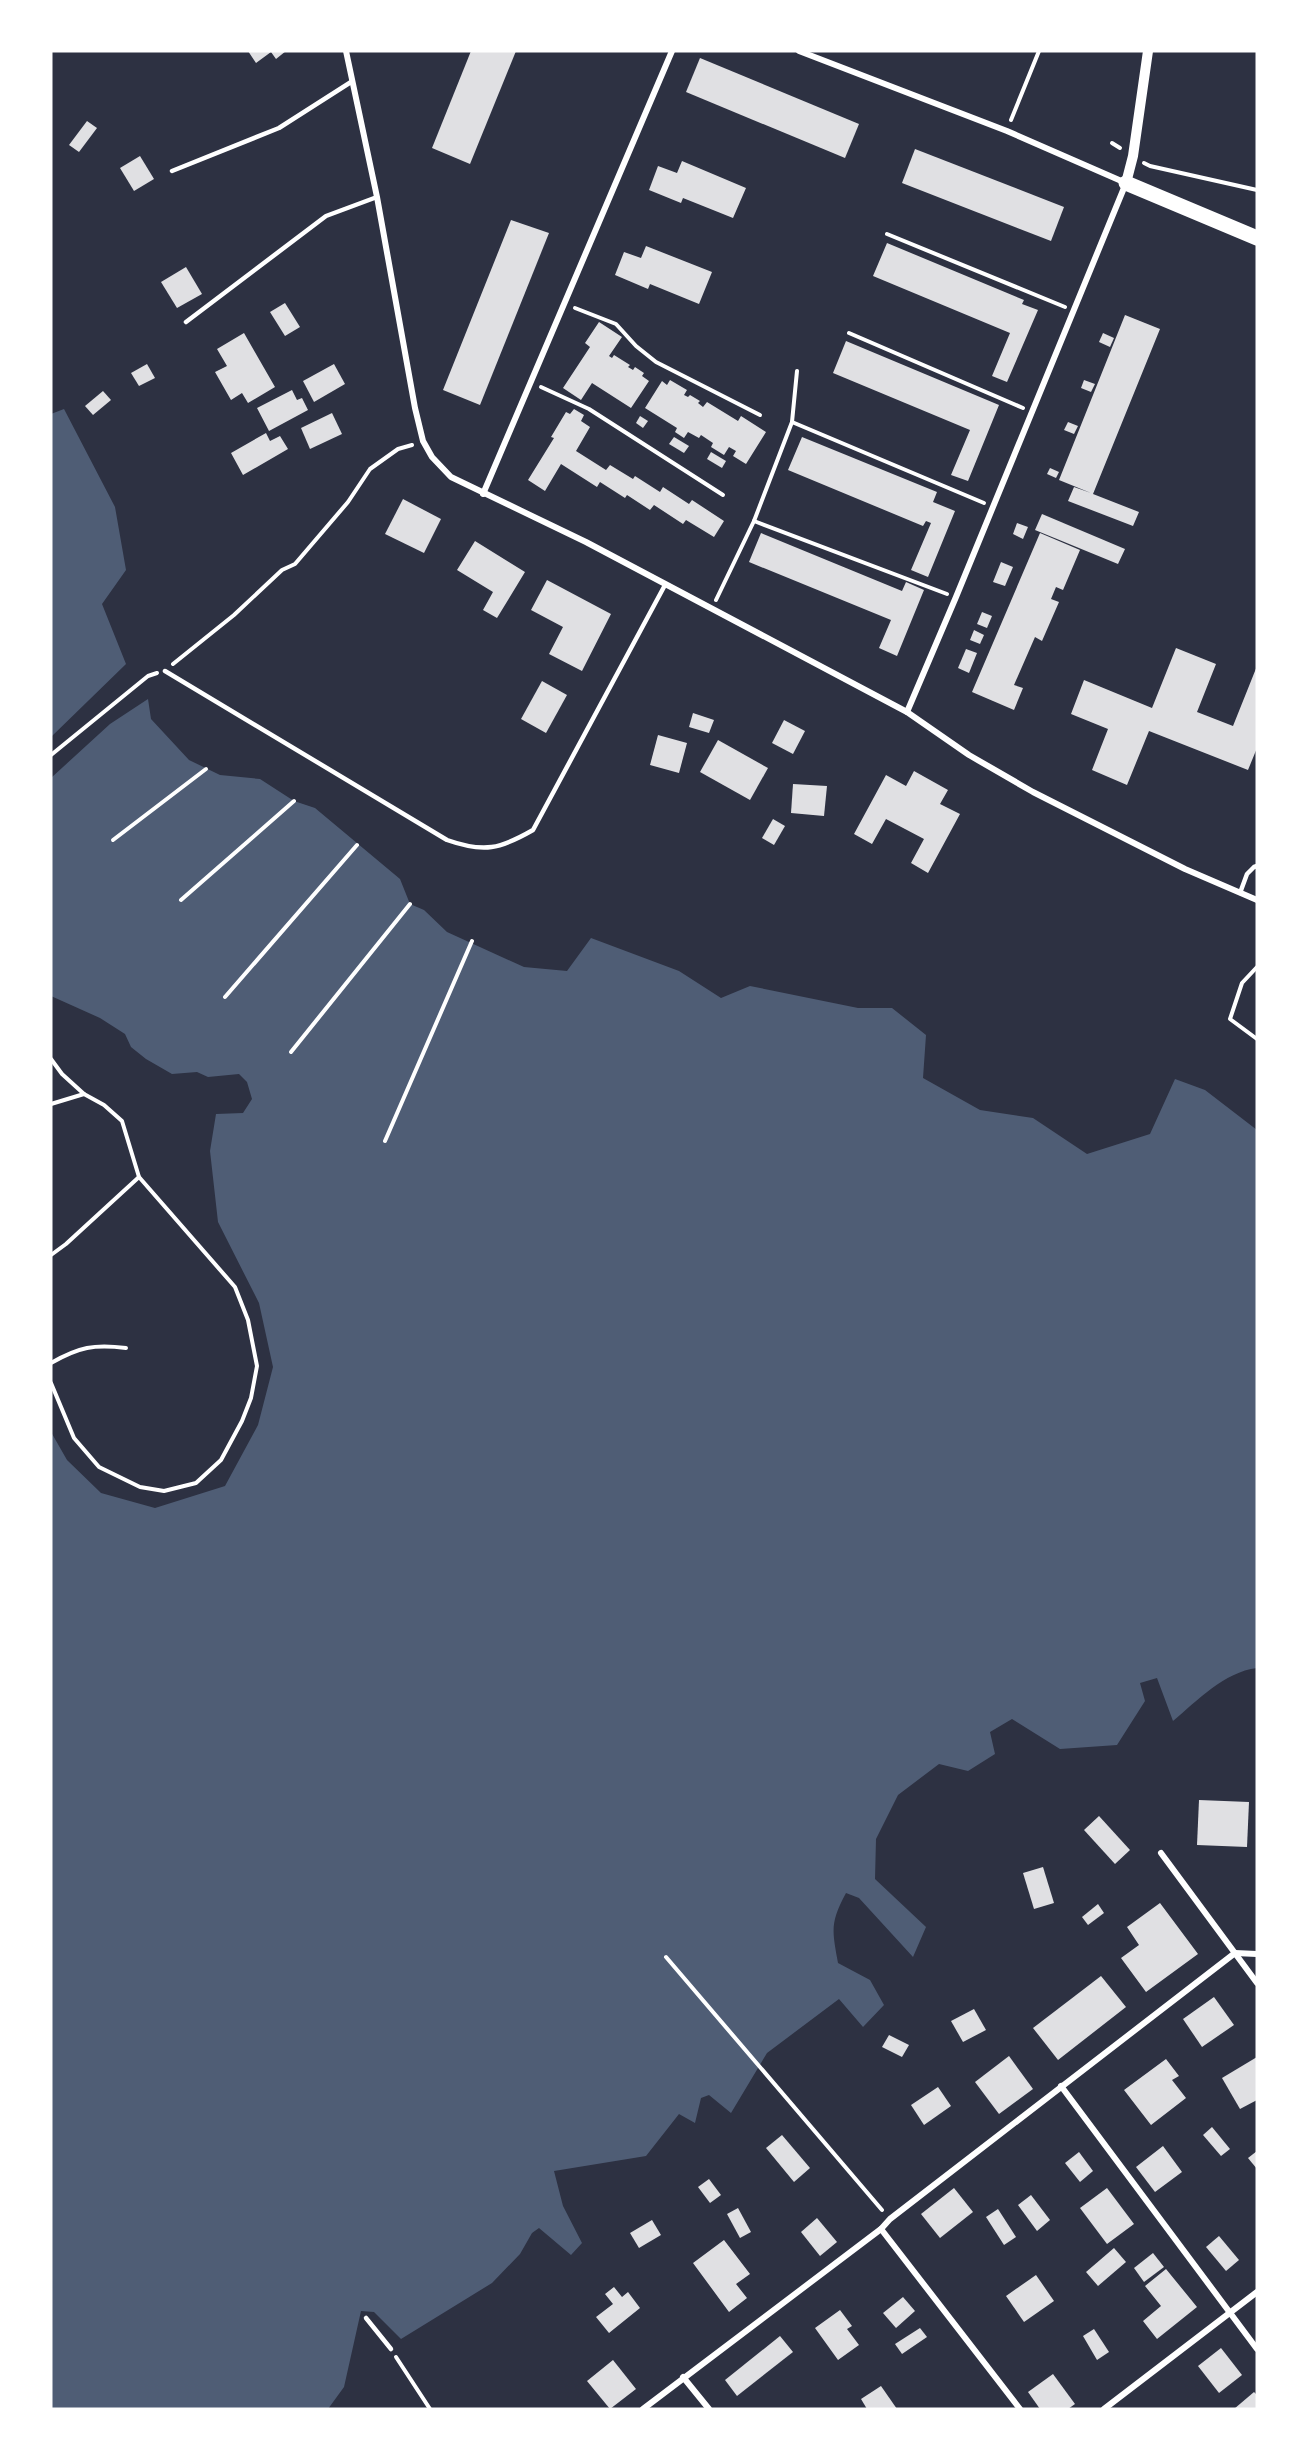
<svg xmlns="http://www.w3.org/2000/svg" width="1308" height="2460" font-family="'Golos Text',sans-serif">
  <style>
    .water { fill: #4f5d75 }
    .building { fill: #e0e0e3 }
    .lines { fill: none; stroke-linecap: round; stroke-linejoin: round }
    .path { stroke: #fff; stroke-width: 4 }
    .service { stroke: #fff; stroke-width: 4.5 }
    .minor { stroke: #fff; stroke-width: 6 }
    .tertiary { stroke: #fff; stroke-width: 10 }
    .primary { stroke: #fff; stroke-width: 15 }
  </style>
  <rect width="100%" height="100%" fill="#2d3142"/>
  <!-- water -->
  <g class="water">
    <polygon points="64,409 115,507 126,570 102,604 126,664 51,737 51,414"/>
    <path d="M148,699L151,719L189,760L220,775L260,779L294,801L315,808L400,879L410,904L424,910L447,932L524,967L567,971L591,938L679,971L721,998L750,986L858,1008H892L926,1035L923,1078L980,1110L1033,1118L1087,1154L1150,1134L1175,1079L1205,1090L1257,1130V1668C1224,1672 1197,1701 1173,1721L1157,1678L1140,1683L1145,1701L1117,1745L1060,1749L1012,1719L990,1732L995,1754L968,1771L939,1764L898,1795L876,1839L875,1879L926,1927L913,1957L859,1898L846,1893C830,1923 832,1930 838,1963L870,1980L884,2005L863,2027L839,1999L767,2053L731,2113L709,2095L701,2098L695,2123L679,2114L646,2156L554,2171L563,2206L582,2243L571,2255L539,2228L532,2233L520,2254L492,2283L401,2339L374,2312L361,2311L344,2387L328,2409H51V1432L67,1460L101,1493L155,1508L225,1486L258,1425L273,1367L259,1303L218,1222L210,1151L216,1114L243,1113L252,1099L247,1082L239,1074L208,1077L197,1072L172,1074L146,1059L131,1047L125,1034L100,1018L51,996V778L110,724Z"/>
  </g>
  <!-- building -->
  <g class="building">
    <polygon points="248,51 286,51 276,59 271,52 256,63"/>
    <polygon points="471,51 516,51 470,164 432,148"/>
    <polygon points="700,58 859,124 845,158 686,92"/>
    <polygon points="87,121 97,128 79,152 69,145"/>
    <polygon points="915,149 1064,207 1051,241 902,183"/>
    <polygon points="140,156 154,179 134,191 120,168"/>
    <polygon points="682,161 746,188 733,218 683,198 681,203 649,190 658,166 677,173"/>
    <polygon points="511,220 549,233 480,405 443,390"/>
    <polygon points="887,243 1024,300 1022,304 1038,310 1007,382 992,376 1010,333 873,276"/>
    <polygon points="646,246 712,272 699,304 650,284 648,289 615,275 624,252 641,258"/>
    <polygon points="186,267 202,294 177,308 161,282"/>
    <polygon points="285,303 300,327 285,336 270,312"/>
    <polygon points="1125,315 1160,329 1093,494 1139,512 1133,526 1068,501 1074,487 1091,493 1059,480"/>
    <polygon points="599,322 622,337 609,356 612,358 614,355 630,365 628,367 633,370 635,367 644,373 642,376 649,381 631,408 592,383 581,400 563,388 590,347 585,343"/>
    <polygon points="244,333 275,387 248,403 242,393 231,400 215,372 227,366 217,349"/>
    <polygon points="1103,333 1114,338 1110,347 1099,342"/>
    <polygon points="846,341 999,405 968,481 951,475 970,430 833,373"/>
    <polygon points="147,364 155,378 139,386 131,373"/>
    <polygon points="334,364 345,384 314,402 303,381"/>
    <polygon points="670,380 687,390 684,395 688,397 690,395 700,401 698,403 703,407 707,402 738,421 741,416 766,432 746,464 733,456 736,451 729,447 724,455 711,447 713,443 701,435 699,438 688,432 684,438 675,432 677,428 645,408 662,381 667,385"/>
    <polygon points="1084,380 1095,384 1091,392 1081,388"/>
    <polygon points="292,390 297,400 302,398 308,410 269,431 257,408"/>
    <polygon points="103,391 111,400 93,415 85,406"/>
    <polygon points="574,409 584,415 581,421 590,427 576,451 606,470 610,465 633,479 635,476 660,492 663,487 689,504 692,500 724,521 714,537 686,520 683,524 654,505 650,510 627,495 625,498 600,482 597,487 561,464 545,491 528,480 554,438 551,437 566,412 570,414"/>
    <polygon points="332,413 342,434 310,449 301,428"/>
    <polygon points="640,416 648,421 643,428 636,423"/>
    <polygon points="1068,422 1078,426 1074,434 1064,430"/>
    <polygon points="266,433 270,441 280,436 288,449 243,475 231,453"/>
    <polygon points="674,437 689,446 684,453 669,444"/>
    <polygon points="802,437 937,492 933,502 955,511 928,577 911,570 931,523 926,521 923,526 788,470"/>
    <polygon points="711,452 726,461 722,468 707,459"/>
    <polygon points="1050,468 1059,472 1056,478 1047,474"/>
    <polygon points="403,499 441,519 424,553 385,534"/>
    <polygon points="1042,514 1125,549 1118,564 1035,530"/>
    <polygon points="1017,523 1028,527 1023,539 1013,534"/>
    <polygon points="761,533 902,591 906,582 924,590 897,656 879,648 891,620 749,562"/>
    <polygon points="1040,533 1080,550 1063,590 1056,587 1051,599 1059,602 1042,641 1035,637 1014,685 1023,688 1014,710 972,692"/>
    <polygon points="475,541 525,572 497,618 483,610 493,592 457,570"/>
    <polygon points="1001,562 1013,567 1005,586 993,582"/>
    <polygon points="547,580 611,614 582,671 549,654 563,627 531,610"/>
    <polygon points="982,612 992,616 987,628 977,624"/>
    <polygon points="974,630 984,635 980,644 970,640"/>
    <polygon points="1176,648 1216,664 1197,712 1233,726 1257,666 1257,748 1248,770 1149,731 1127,785 1092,770 1108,729 1071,714 1084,680 1152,708"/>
    <polygon points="966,649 977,653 969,673 958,668"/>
    <polygon points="542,681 567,695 546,733 521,719"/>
    <polygon points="693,713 714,720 709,733 689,727"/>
    <polygon points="784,720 805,731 793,754 772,743"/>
    <polygon points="658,735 687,743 679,773 650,765"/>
    <polygon points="718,740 768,768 750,800 700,772"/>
    <polygon points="914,771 948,790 940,804 960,814 928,873 911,863 924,839 886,819 872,844 854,834 886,775 906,786"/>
    <polygon points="793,784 827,786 824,816 791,813"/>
    <polygon points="773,819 785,826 774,845 762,838"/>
    <polygon points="1199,1800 1249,1802 1247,1847 1197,1845"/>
    <polygon points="1099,1816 1130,1850 1115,1864 1084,1830"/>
    <polygon points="1043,1867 1054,1903 1034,1909 1023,1873"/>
    <polygon points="1160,1903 1198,1954 1146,1992 1121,1958 1139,1945 1127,1927"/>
    <polygon points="1098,1904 1104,1913 1088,1925 1082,1917"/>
    <polygon points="1101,1976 1126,2007 1058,2060 1033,2028"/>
    <polygon points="1214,1997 1234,2025 1202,2047 1183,2019"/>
    <polygon points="974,2009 986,2030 963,2042 951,2021"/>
    <polygon points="889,2035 909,2045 902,2057 882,2047"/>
    <polygon points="1009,2056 1033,2089 999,2114 975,2082"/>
    <polygon points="1257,2057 1257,2100 1240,2109 1222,2078"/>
    <polygon points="1166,2059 1179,2076 1172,2080 1186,2098 1151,2125 1124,2090"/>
    <polygon points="938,2087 951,2106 924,2125 911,2105"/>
    <polygon points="1212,2127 1230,2149 1221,2156 1203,2135"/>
    <polygon points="782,2135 810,2168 794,2182 766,2148"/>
    <polygon points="1163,2146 1182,2172 1155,2192 1136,2167"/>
    <polygon points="1257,2151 1257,2169 1248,2158"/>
    <polygon points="1079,2152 1093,2171 1080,2182 1065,2163"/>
    <polygon points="709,2179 721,2195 710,2203 698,2187"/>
    <polygon points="954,2188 973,2212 940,2238 921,2214"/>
    <polygon points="1107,2188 1134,2224 1107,2244 1080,2208"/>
    <polygon points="1031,2195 1050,2220 1037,2231 1018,2205"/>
    <polygon points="738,2208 751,2232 740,2238 727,2214"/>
    <polygon points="998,2209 1016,2237 1004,2245 986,2217"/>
    <polygon points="817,2218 837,2242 820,2256 801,2232"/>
    <polygon points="652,2220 661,2235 639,2248 630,2233"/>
    <polygon points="1219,2236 1239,2260 1226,2271 1206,2247"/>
    <polygon points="724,2240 750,2274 736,2284 747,2298 729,2312 693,2263"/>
    <polygon points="1114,2248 1126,2262 1098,2286 1086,2272"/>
    <polygon points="1153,2253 1164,2267 1144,2282 1134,2268"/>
    <polygon points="1166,2269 1197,2307 1157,2339 1143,2321 1161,2306 1145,2286"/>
    <polygon points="1036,2275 1054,2301 1024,2322 1006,2296"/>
    <polygon points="614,2287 622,2297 628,2292 640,2308 609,2333 596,2317 613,2304 605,2294"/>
    <polygon points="903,2297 915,2311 896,2328 883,2313"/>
    <polygon points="840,2310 852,2326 847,2329 859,2345 838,2360 815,2328"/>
    <polygon points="920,2328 927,2337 902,2354 895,2344"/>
    <polygon points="1094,2329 1109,2352 1097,2360 1083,2336"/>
    <polygon points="780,2336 793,2352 737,2396 725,2380"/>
    <polygon points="1221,2348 1242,2375 1219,2393 1198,2366"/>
    <polygon points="613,2360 636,2389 610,2409 587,2381"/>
    <polygon points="1053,2374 1075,2404 1068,2409 1040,2409 1028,2392"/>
    <polygon points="881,2386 897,2409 867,2409 861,2399"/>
    <polygon points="1254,2392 1257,2395 1257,2409 1234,2409"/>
  </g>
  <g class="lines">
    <!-- path -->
    <g class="path">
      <polyline points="1011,120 1039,51"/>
      <polyline points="1112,143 1120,148"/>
      <polyline points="1144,163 1150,166 1257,190"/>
      <polyline points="887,234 1065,307"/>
      <polyline points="575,308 616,324 636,346 656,362 760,415"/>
      <polyline points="849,333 1023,408"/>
      <polyline points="541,387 589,409 723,495"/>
      <polyline points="792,422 984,503"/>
      <polyline points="754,521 947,594"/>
      <polyline points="716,600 754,521 792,422 797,371"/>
      <polyline points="173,664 234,615 282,570 295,564 348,502 370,469 398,449 412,445"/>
      <polyline points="51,755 148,676 157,673"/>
      <polyline points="113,840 206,769"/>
      <polyline points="181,900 294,801"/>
      <polyline points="1257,967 1242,983 1230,1019 1257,1039"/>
      <polyline points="225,997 357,845"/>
      <polyline points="291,1052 410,904"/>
      <polyline points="51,1059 62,1074 84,1094 104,1105 122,1121 139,1177 235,1287 248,1320 257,1366 251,1398 242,1421 221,1460 196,1483 164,1491 140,1487 99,1467 74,1438 51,1383"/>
      <polyline points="51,1104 84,1094"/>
      <polyline points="385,1141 472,941"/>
      <polyline points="51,1255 66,1244 139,1177"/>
      <path d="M51,1363C79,1347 94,1344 126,1348"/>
      <polyline points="666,1957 882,2210"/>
      <polyline points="396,2357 430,2409"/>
    </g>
    <!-- service -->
    <g class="service">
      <polyline points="172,171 279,128 351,82"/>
      <polyline points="186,322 326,216 377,197"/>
      <path d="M165,671L447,840C484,853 500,849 533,830L665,585"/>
      <polyline points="1240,893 1247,874 1254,867 1257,866"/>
      <polyline points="366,2318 391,2349"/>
    </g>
    <!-- minor -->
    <g class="minor">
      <polyline points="346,51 377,197 415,408 423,441 432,457 451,477 586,542 907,712 969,755 1033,792 1185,869 1257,900"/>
      <polyline points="799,51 1007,131 1126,183 956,597 907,712"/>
      <polyline points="483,494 672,51"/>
      <polyline points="1161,1853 1257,1983"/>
      <polyline points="1061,2086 1257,2349"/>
      <polyline points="881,2229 1020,2409"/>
      <polyline points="683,2377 709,2409"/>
      <polyline points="643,2409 881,2229 890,2219 1235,1953 1257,1954"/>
      <polyline points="1104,2409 1257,2292"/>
    </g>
    <!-- tertiary -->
    <polyline class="tertiary" points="1126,183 1133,156 1148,51"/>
    <!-- primary -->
    <polyline class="primary" points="1126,183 1257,238"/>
  </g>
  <!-- border -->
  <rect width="1308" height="2460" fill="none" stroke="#ffffff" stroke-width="105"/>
</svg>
